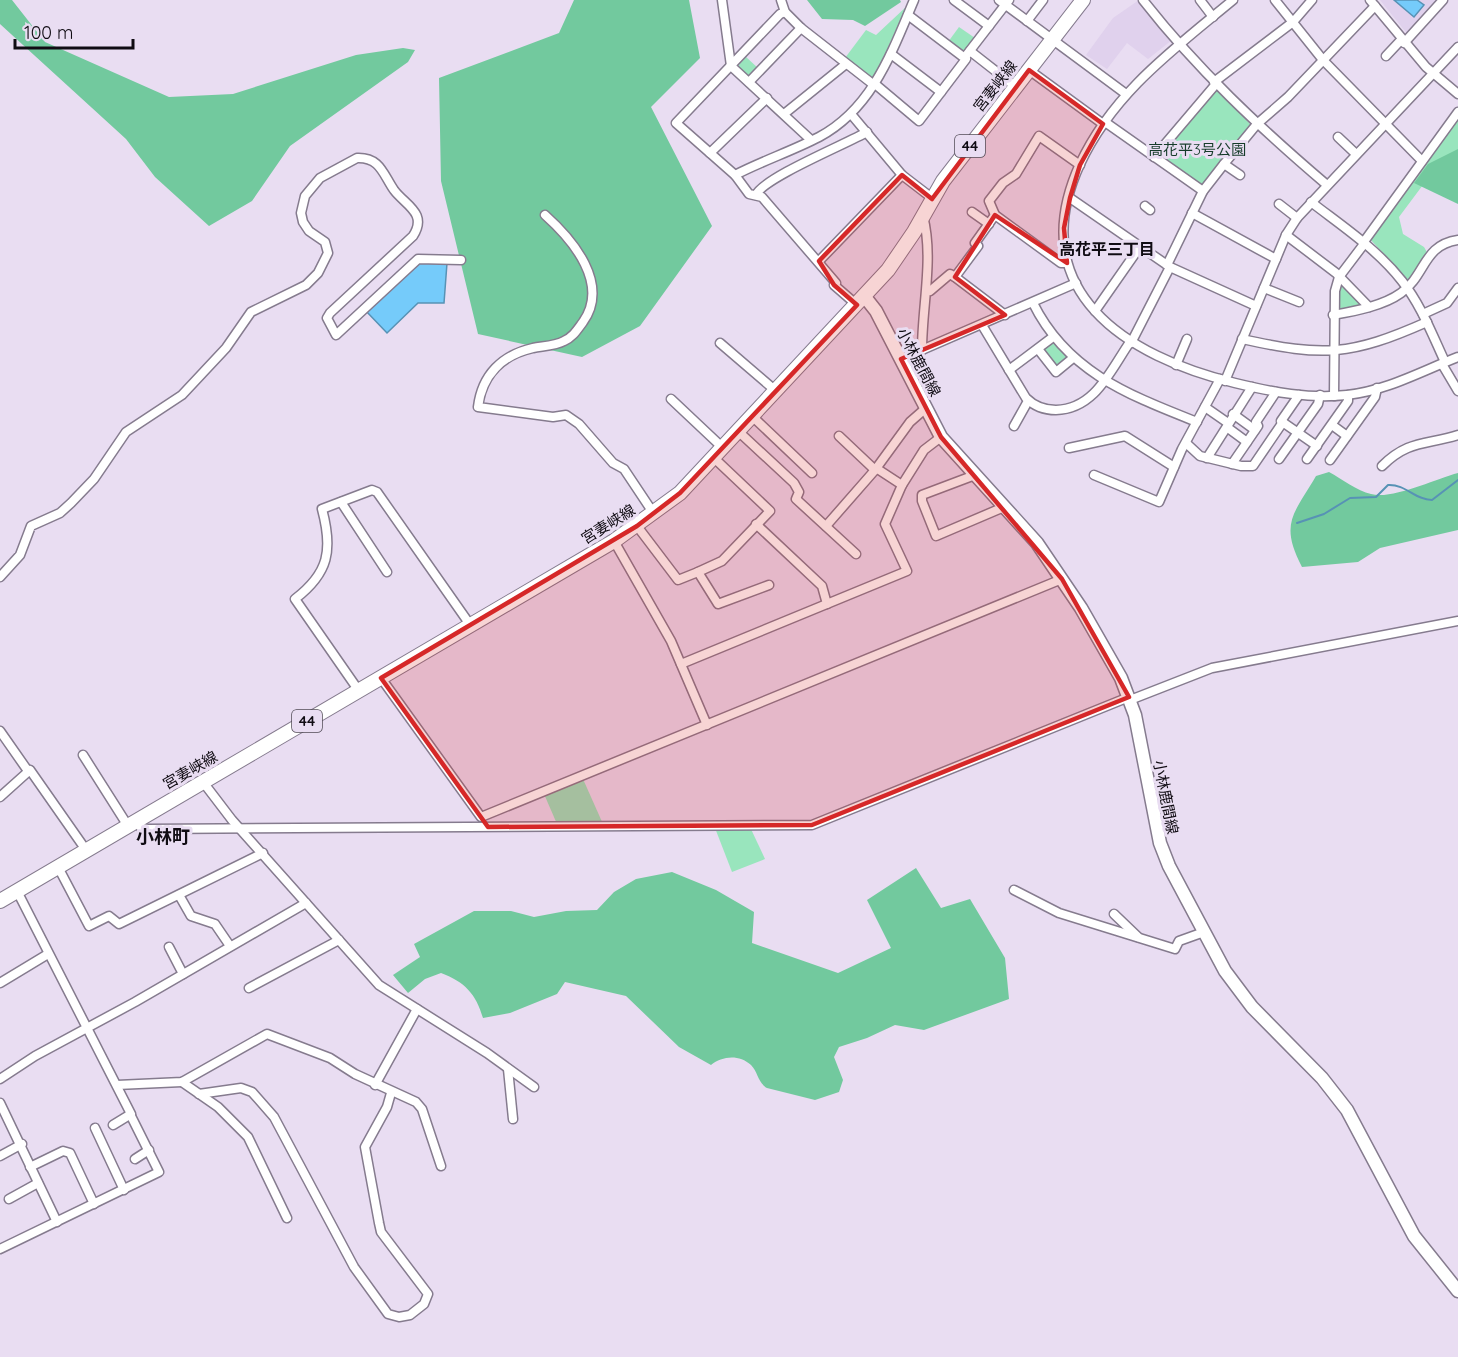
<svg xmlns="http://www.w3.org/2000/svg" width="1458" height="1357" font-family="Quicksand,'Noto Sans JP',sans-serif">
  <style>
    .built { fill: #e0d1ed }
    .green { fill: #99e5bd }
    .forest { fill: #72c99e }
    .water { fill: #75cbfa; stroke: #5792b5; stroke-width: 1.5 }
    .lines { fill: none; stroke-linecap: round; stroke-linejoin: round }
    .stream { stroke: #5792b5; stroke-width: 2 }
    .street-casing { stroke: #857b8e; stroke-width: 11 }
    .secondary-casing { stroke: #857b8e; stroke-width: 15 }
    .primary-casing { stroke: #857b8e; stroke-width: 16 }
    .street { stroke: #fff; stroke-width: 8 }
    .secondary { stroke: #fff; stroke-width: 12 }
    .primary { stroke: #fff; stroke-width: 14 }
    .marked { fill: #d62828; fill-opacity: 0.2; stroke: #d62828; stroke-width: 4.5; stroke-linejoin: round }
    .labels { text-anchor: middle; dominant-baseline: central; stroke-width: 6; stroke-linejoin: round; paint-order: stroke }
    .shield { fill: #e9ddf2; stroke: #514b56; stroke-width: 1.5 }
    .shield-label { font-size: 14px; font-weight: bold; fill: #100c13 }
    .street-label { font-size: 15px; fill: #100c13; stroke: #e9ddf2 }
    .park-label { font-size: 15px; fill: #163c2a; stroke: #e9ddf2 }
    .neighbourhood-label { font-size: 16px; font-weight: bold; fill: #100c13; stroke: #e9ddf2 }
    .quarter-label { font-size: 18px; font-weight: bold; fill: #100c13; stroke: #e9ddf2 }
  </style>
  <rect width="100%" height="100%" fill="#e9ddf2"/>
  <!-- built -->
  <g class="built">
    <polygon points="1139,0 1172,40 1148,59 1127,43 1107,69 1086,55 1113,18"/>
    <polygon points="1380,0 1439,0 1409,36"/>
  </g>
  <!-- green -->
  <g class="green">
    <polygon points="907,6 874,78 870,79 845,58 866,30 876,35"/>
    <polygon points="959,27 975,38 966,52 961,52 948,42"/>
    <polygon points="745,56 759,69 748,78 737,68"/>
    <polygon points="1215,86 1251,125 1203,186 1157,156"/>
    <polygon points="1458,116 1458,159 1443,158 1399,217 1403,234 1424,247 1428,254 1410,280 1407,279 1369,238"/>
    <polygon points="1342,283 1363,303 1363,307 1339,312 1336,297 1339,284"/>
    <polygon points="1054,341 1068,356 1068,360 1059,367 1055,366 1043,351 1043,347"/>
    <polygon points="583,779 603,824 557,824 544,794"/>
    <polygon points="750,827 765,859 732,872 715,828"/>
  </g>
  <!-- forest -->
  <g class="forest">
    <polygon points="0,0 12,0 45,42 169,97 233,94 356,55 403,48 415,50 408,62 290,146 252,201 209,226 155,177 126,139 0,24"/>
    <polygon points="574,0 689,0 700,58 651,107 712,226 640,326 582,357 478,334 441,181 439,78 559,33"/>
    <polygon points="807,0 900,0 901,2 865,26 853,20 822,19"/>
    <polygon points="1458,149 1458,204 1414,183 1428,164"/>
    <path d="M1329,472C1342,479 1357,491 1371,494C1392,500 1435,479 1458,473V530L1380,548L1358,562L1302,567C1279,523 1294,514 1316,476Z"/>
    <path d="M916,868L941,908L970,899L1005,958L1009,999L924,1030L895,1025L867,1038L839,1047L834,1057L843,1080L839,1092L815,1100L767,1088C758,1083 758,1072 751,1065C739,1054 722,1056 711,1065L679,1047L626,996L565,982L557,994L510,1013L483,1018C476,994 465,982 441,973L425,979L408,993L393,975L420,957L414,944L474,911H511L534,917L566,911L597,910L614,892L636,879L672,872L716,890L754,912L752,943L838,973L891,948L867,900Z"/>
  </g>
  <!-- water -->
  <g class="water">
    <polygon points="1394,0 1417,0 1424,5 1414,17"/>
    <polygon points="418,262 447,263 444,303 418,303 387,333 366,311"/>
  </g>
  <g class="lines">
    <!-- stream -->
    <path class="stream" d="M1297,523L1324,514L1350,498L1376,497L1388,485C1406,484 1415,500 1432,500L1458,480"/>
    <defs>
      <g id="street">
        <polyline points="722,0 731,66 811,140"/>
        <polyline points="781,0 785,12 801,28 874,85"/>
        <polyline points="954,0 989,26"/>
        <polyline points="999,0 1126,94"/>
        <path d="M1143,0C1197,69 1260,128 1327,185"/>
        <polyline points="1200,0 1213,17"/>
        <path d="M1233,0C1174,49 1113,93 1080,164C1022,291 1127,357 1235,383C1272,392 1309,399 1347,395C1386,391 1422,371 1458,357"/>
        <polyline points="1275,0 1323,60 1422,161"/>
        <polyline points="1370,0 1426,67 1458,94"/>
        <polyline points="785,12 780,14 676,123 735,175 749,194 762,197 836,283 834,285 857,305"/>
        <polyline points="1027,21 1043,0"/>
        <polyline points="1404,43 1443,0"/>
        <polyline points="970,51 1016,87"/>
        <polyline points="891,54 941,92"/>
        <polyline points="1386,56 1401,40"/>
        <polyline points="965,57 1009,0"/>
        <polyline points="1029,70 1103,124"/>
        <polyline points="749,82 801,28"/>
        <polyline points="1214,82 1293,22 1312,0"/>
        <polyline points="875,84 919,121 966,59 908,15"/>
        <polyline points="784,114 846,64"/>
        <polyline points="851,114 902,175 932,198"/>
        <polyline points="1105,122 1203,191"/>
        <polyline points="1338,137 1356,154"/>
        <polyline points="710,153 767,98"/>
        <polyline points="1154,157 1216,84"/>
        <polyline points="1224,164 1240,175"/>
        <path d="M735,175C762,161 792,151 819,137C872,109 892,52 914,0"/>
        <path d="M756,195C763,178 846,144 867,132"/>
        <polyline points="1070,198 1170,267 1256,306"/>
        <path d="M1311,202C1342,226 1377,249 1402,281C1421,305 1432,334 1445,362"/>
        <polyline points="1279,204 1297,218"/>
        <polyline points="1145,206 1150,210"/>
        <polyline points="972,212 989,224"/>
        <polyline points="1192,213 1276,259"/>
        <path d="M545,215C573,240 610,284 583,322C577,330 573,337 564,341C555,346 543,346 533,348C502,355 482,375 478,407L553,417L566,415L579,424L613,463L624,469L654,514"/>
        <polyline points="995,215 975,243 978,246 955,277 1005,315"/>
        <polyline points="1286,235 1336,273 1369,307"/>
        <polyline points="1363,243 1458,112"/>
        <polyline points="819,261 902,175"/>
        <polyline points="1067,263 1061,263 995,215 989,201 1003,183 1016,174 1039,136 1080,165"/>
        <polyline points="1167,265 1203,191 1224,164 1257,124 1288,97 1375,6"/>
        <polyline points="1264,288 1299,302"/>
        <polyline points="930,291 950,274 955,277"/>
        <path d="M1033,303C1067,372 1129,395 1197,422"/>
        <polyline points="1095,311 1139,248"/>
        <polyline points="1423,314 1447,303 1458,288"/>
        <path d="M1333,315C1355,311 1383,306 1401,293C1426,275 1423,245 1458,240"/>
        <path d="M982,325L1026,398C1035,407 1044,410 1056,410C1095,409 1110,371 1130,342"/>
        <path d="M1242,339C1324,357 1350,356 1427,322"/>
        <polyline points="720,343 777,392"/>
        <polyline points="1131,343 1170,267"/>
        <polyline points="1038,349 1056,372 1073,358"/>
        <path d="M922,350C922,306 934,258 923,216"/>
        <polyline points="901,359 1076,283"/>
        <polyline points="1442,364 1458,391"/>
        <polyline points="1176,365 1187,339"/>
        <polyline points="1009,370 1053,337"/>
        <polyline points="1225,381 1286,235 1297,218 1458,47"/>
        <polyline points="1299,395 1281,421 1317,446"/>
        <polyline points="1334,396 1335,291 1339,277 1364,244"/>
        <polyline points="671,399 723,448"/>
        <polyline points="1205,407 1228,423"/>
        <polyline points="1233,414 1255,430"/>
        <polyline points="753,417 812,473"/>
        <polyline points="1332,425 1347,436"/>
        <polyline points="1014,426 1028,401"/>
        <polyline points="1228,428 1247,442"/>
        <polyline points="739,432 794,483 799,492 796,499 856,554"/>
        <polyline points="839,436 875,470"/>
        <polyline points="1186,443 1200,456 1241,466 1253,466 1283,422"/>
        <polyline points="1069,448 1125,436 1174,467"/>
        <polyline points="714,458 770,511 722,561 698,572 718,604 769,585"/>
        <polyline points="1207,458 1252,387"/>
        <polyline points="1279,459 1318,404 1320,395"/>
        <polyline points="1307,459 1348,401 1348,395"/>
        <polyline points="1330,460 1375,397 1377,388"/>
        <polyline points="1232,464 1258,426 1256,422 1276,392"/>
        <path d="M1382,466C1408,440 1426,445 1458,435"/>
        <polyline points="876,468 902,485 924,450 941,437"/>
        <polyline points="975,475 922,495 922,501 936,536 1004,507"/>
        <polyline points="1094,475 1159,502 1182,449 1220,379"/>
        <polyline points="341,502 387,572"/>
        <polyline points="756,524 822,586 827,604"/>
        <polyline points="637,526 678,580 698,572"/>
        <polyline points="826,526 875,470 910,422 926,408"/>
        <polyline points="614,541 671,641 707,725"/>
        <path d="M0,577L20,555L31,526L60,513L71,503L94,479L126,432L182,395L226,348L251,312L306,285L318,273L328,253L325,242L309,231L303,222L301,213L305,196L320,178L357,158C380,157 383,174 394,190C405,205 428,213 413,236L330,313L327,318L336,335L418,259L461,260"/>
        <polyline points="681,664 907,571 885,524 902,485"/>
        <polyline points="381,678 481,817 1062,579"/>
        <path d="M359,691L295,599C329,573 333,550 322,509L372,490L377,492L471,626"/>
        <polyline points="1130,700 1212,668 1458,621"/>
        <polyline points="0,731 28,771"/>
        <polyline points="83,755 128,826"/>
        <polyline points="203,782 232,820 379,985 487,1053 534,1087"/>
        <polyline points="0,797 30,770 86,850"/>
        <polyline points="136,821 141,828 148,829 812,825 1129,697"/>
        <polyline points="58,867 89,926 109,916 119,924 263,853"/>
        <polyline points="1014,890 1059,913 1175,949 1179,941 1204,932"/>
        <polyline points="17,891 131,1114 113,1125"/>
        <polyline points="179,895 191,916 215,924 230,946"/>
        <polyline points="1114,914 1138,937"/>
        <polyline points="169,947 183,974"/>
        <polyline points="0,983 48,954"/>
        <polyline points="249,988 339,940"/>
        <polyline points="508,1069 513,1119"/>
        <polyline points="0,1079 35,1056 135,1002 306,903"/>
        <polyline points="182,1082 218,1107 248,1137 287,1218"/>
        <polyline points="117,1085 182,1082 267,1034 330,1058 355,1074 416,1102 422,1109 441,1166"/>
        <polyline points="375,1085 417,1009"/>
        <polyline points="199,1094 241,1088 252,1092 274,1117 354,1267 388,1314 399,1317 410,1315 424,1304 428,1294 381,1232 379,1223 365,1147 387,1107 391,1093"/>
        <polyline points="0,1103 57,1222"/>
        <polyline points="95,1128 124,1190"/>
        <polyline points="0,1156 22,1144"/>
        <polyline points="135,1159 149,1150"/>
        <polyline points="30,1167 63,1151 70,1153 94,1204"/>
        <polyline points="9,1199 38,1183"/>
        <polyline points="0,1249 159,1172 130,1114"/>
      </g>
      <polyline id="secondary" points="865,297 876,311 941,437 1037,543 1081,608 1121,678 1135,715 1160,843 1169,866 1225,971 1252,1007 1322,1078 1347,1110 1414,1236 1458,1291"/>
      <polyline id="primary" points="0,901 614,541 680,493 888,270 914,232 943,181 1083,0"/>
    </defs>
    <!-- street casing -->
    <use href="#street" class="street-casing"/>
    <!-- secondary casing -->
    <use href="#secondary" class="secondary-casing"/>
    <!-- primary casing -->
    <use href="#primary" class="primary-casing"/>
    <!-- street -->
    <use href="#street" class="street"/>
    <!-- secondary -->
    <use href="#secondary" class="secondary"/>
    <!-- primary -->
    <use href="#primary" class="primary"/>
  </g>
  <!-- marked area -->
  <path class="marked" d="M1029,70L1103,124L1080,165L1070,198L1064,228L1067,263L995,215L955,277L1005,315L901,359L941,437L1062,579L1129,697L812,825L488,827L381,678L637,526L680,493L857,305L834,285L819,261L902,175L932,199Z"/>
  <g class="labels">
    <!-- shield labels -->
    <g class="shield">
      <rect x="955" y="135" width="30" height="22" rx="4.5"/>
      <rect x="292" y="710" width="30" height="22" rx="4.5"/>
    </g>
    <g class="shield-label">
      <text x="970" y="146">44</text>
      <text x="307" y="721">44</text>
    </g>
    <!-- street labels -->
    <g class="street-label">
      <text transform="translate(995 86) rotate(-52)">宮妻峡線</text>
      <text transform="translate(919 362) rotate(62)">小林鹿間線</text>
      <text transform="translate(608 524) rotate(-32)">宮妻峡線</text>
      <text transform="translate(190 770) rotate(-30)">宮妻峡線</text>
      <text transform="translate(1166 797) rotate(79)">小林鹿間線</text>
    </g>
    <!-- park labels -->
    <g class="park-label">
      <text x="1197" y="149">高花平3号公園</text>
    </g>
    <!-- neighbourhood labels -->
    <g class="neighbourhood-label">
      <text x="1107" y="249">高花平三丁目</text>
    </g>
    <!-- quarter labels -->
    <g class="quarter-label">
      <text x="163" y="836">小林町</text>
    </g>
  </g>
  <!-- scale -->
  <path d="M15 39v9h118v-9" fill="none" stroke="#100c13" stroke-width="3"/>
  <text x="24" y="39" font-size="18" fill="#100c13" stroke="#e9ddf2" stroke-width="4.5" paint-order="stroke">100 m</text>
</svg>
